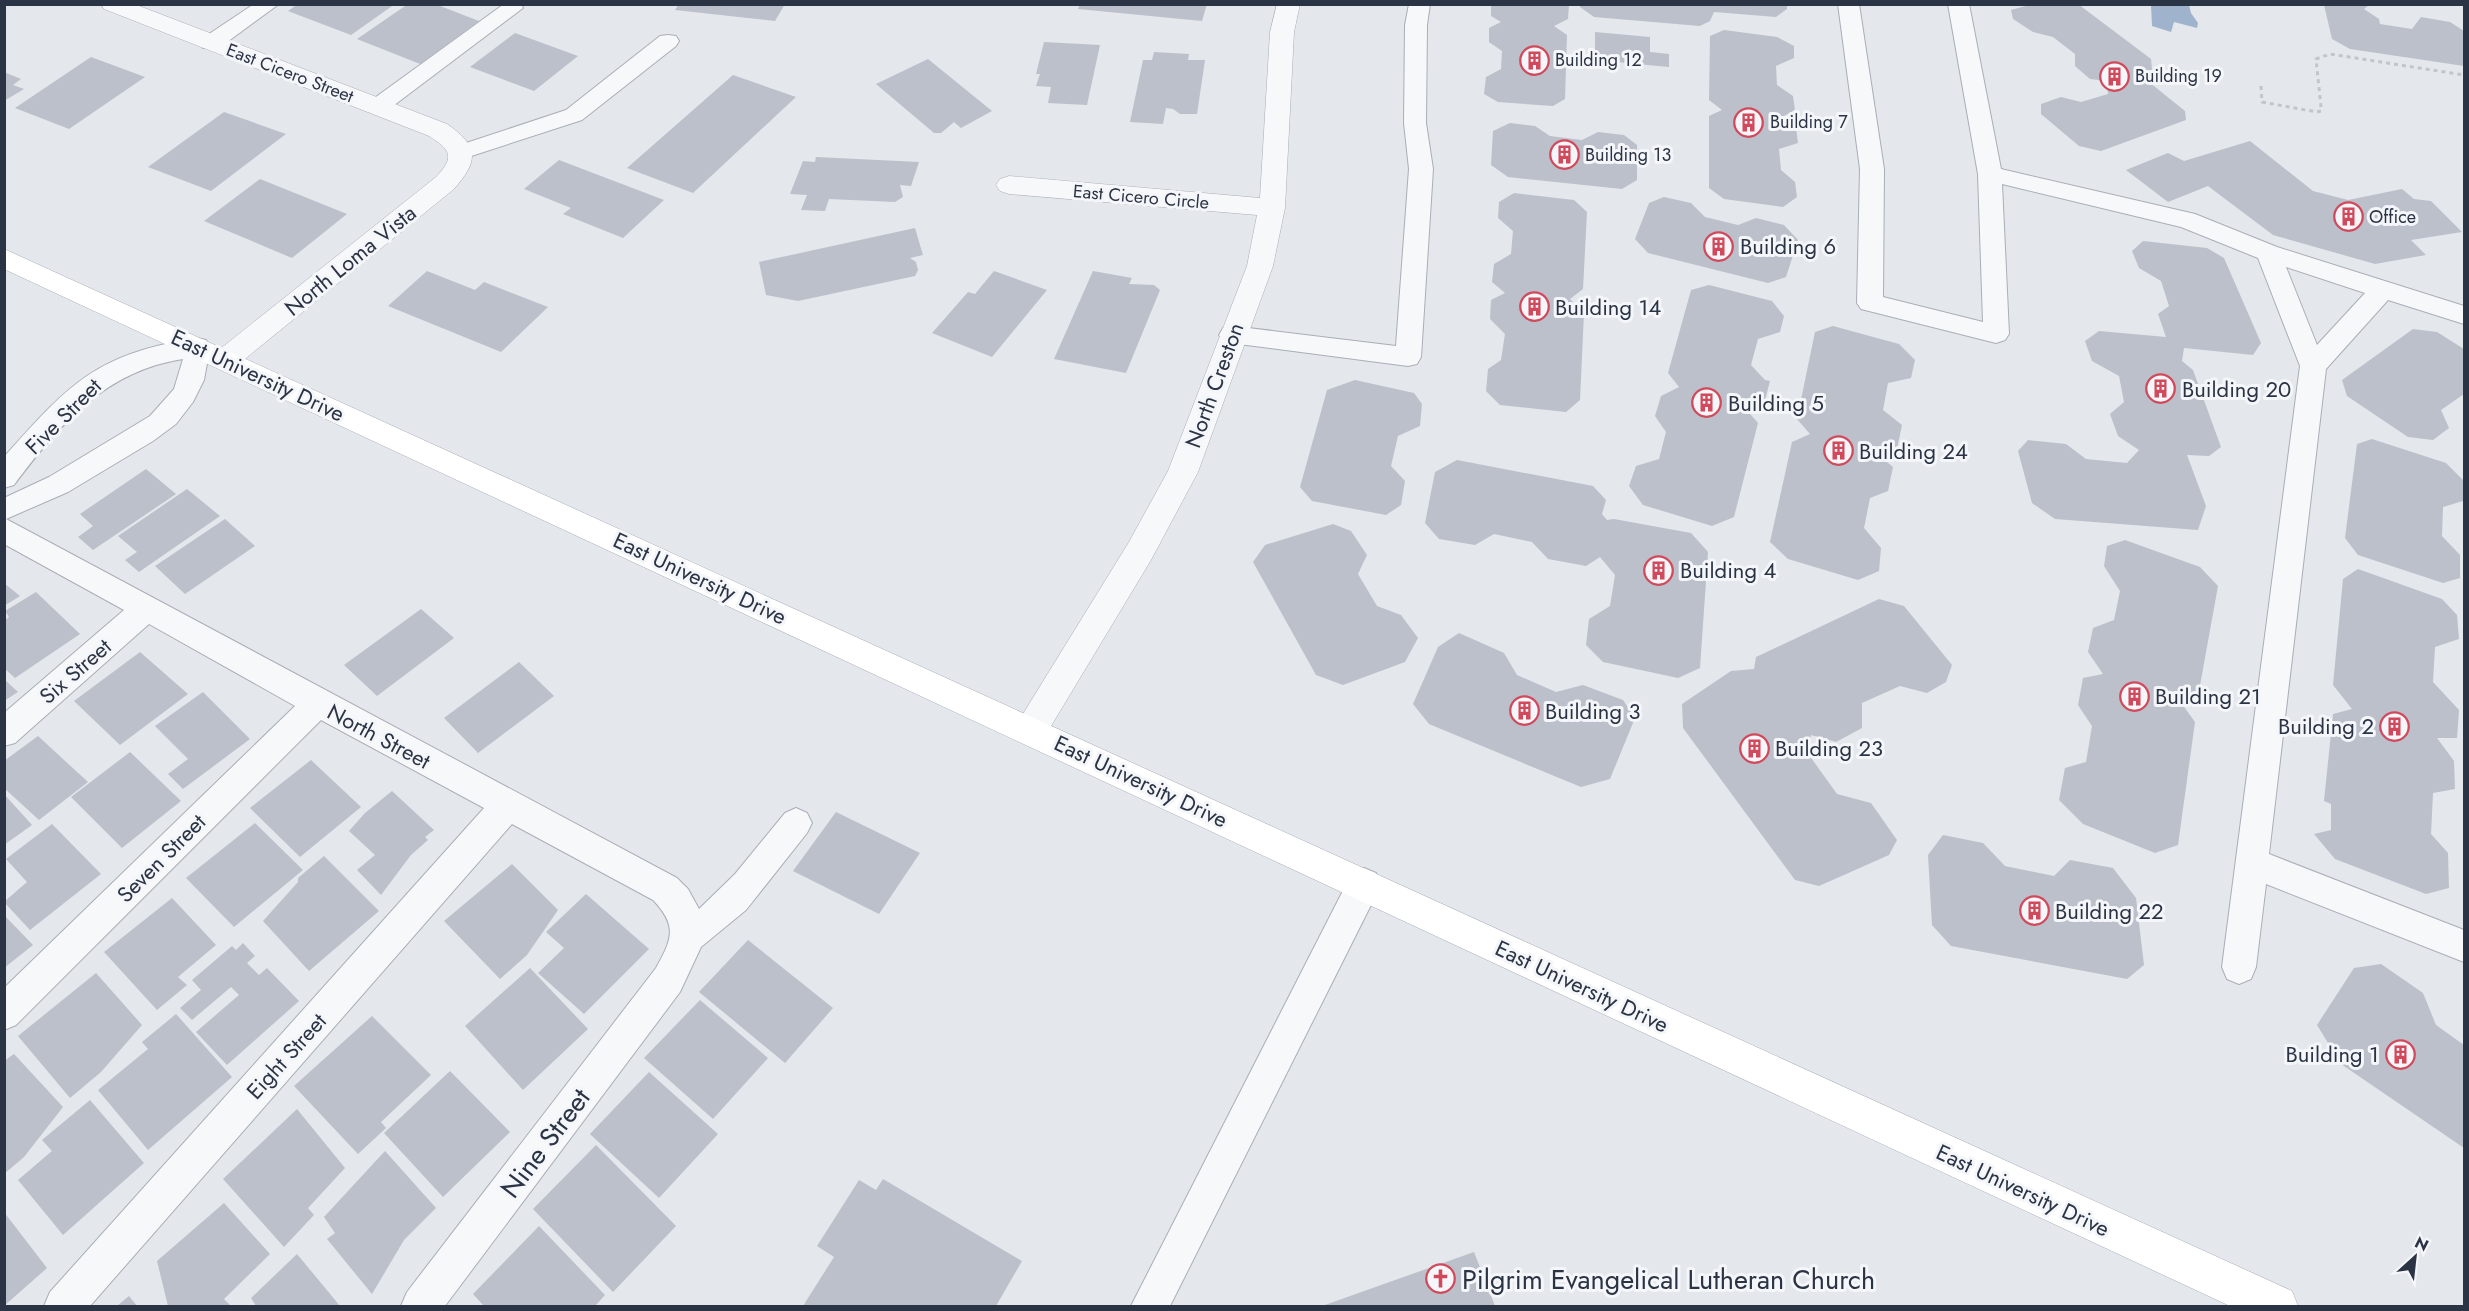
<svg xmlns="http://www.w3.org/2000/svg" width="2469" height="1311" font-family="Jost,sans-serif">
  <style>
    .water { fill: #9fb4cc }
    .building { fill: #bbc0ca }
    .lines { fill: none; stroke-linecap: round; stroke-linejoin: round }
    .service-casing { stroke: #a9aeb7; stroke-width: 2 }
    .minor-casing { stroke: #a9aeb7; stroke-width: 1 }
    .secondary-casing { stroke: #a9aeb7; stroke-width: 1 }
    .path { stroke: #c2c5cb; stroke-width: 3; stroke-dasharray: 4 4; stroke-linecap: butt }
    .service { fill: #f7f8fa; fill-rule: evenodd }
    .minor { fill: #f7f8fa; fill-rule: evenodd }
    .secondary { fill: #fff; fill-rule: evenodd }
    .labels { text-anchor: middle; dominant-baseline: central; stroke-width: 6; stroke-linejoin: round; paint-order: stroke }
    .far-poi-label { font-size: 18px; fill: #2b3445; stroke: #f4f6f9; text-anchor: start }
    .far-street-label { font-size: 18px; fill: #2b3445; stroke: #f4f6f9 }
    .poi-label { font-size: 22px; fill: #2b3445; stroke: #f4f6f9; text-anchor: start }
    .street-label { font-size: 22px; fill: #2b3445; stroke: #f4f6f9 }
    .near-street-label { font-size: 27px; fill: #2b3445; stroke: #f4f6f9 }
    .near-poi-label { font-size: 27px; fill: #2b3445; stroke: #f4f6f9; text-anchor: start }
  </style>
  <rect width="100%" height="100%" fill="#e4e7ec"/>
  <!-- water -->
  <polygon class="water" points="2151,5 2189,5 2191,13 2198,23 2197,28 2174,22 2171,32 2152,26"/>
  <!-- building -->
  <g class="building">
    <polygon points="298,4 395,4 351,35 288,11"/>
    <polygon points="408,4 435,4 479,21 420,64 357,39"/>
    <polygon points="679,4 785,4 775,21 675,10"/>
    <polygon points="1080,4 1207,4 1202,21 1078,9"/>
    <polygon points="1491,4 1569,4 1568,19 1554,26 1567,35 1565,99 1553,106 1498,102 1484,94 1486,77 1501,69 1502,51 1489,42 1489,28 1501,22 1491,16"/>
    <polygon points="1580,4 1787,4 1787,9 1776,17 1714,12 1710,21 1700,26 1594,17 1580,7"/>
    <polygon points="2033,4 2078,4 2151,59 2152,70 2139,74 2185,111 2186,120 2101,151 2079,146 2041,114 2041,104 2061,97 2081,102 2108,94 2107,81 2090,79 2075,66 2075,54 2053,37 2033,32 2013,19 2011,10"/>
    <polygon points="2324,5 2369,5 2364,9 2379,19 2380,24 2412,29 2421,17 2450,22 2464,31 2464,66 2350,49 2332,39"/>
    <polygon points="1724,30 1777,37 1794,46 1794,58 1776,66 1777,85 1793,96 1795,110 1782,117 1796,127 1798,143 1779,149 1781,170 1795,182 1797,197 1783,207 1724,199 1709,188 1709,116 1722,110 1709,100 1710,36"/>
    <polygon points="1595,32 1650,37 1650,52 1669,54 1669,67 1595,60"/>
    <polygon points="515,33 578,56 534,91 470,67"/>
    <polygon points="1044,42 1100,45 1087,105 1048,103 1051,87 1036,86 1040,74 1036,74"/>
    <polygon points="1154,52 1189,54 1188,60 1205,60 1197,114 1180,114 1173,109 1166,108 1163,124 1130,122 1143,60 1152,60"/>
    <polygon points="91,57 145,77 69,129 15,108"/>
    <polygon points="928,59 992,111 961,128 954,122 941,133 934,133 876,84"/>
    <polygon points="4,72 21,79 13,85 24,89 4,101"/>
    <polygon points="733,75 796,97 693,193 627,168"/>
    <polygon points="224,112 286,134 211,191 148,167"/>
    <polygon points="1510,123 1535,126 1550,136 1582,140 1598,132 1624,135 1637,145 1637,180 1622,189 1508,177 1491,165 1493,131"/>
    <polygon points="2250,141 2313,191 2348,200 2402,189 2414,199 2431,201 2462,232 2411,240 2426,255 2375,264 2273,235 2208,186 2168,202 2126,170 2168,153 2184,161"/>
    <polygon points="816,157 919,162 911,186 900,185 903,197 895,202 829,199 825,211 801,210 807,195 790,194 803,161 815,162"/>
    <polygon points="559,160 664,200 623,238 563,214 571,208 524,189"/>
    <polygon points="260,179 347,214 292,258 204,221"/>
    <polygon points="1514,193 1574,200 1587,212 1583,289 1570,299 1584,313 1580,400 1566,412 1500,405 1486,391 1488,369 1501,360 1505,334 1490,319 1491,300 1505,293 1492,282 1494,264 1511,254 1513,231 1498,218 1499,202"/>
    <polygon points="1664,197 1691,203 1705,217 1738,225 1756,218 1784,225 1798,240 1786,277 1768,283 1648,253 1635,239 1649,203"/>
    <polygon points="915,228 923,255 910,258 916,262 918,270 915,276 798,301 766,295 759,262"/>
    <polygon points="2143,241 2207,248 2224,258 2261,343 2253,355 2184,348 2182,361 2193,370 2221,447 2209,456 2187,455 2206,506 2198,530 2055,519 2032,503 2018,451 2028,440 2066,444 2086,459 2127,463 2139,450 2118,436 2110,414 2124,402 2119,376 2092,361 2085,341 2099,331 2166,337 2158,314 2169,306 2161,281 2139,268 2132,251"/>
    <polygon points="427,271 475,290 484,282 548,307 501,352 388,306"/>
    <polygon points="994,271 1047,290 992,357 932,333 968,292 975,294"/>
    <polygon points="1093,271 1132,278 1129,284 1154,285 1160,290 1126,373 1054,359"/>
    <polygon points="1709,285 1772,301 1784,316 1780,332 1758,339 1751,365 1765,380 1770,381 1765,400 1744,407 1758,423 1734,517 1712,526 1643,505 1629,486 1636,466 1659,459 1666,432 1655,416 1661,396 1679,387 1668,373 1691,290"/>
    <polygon points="1833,326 1899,344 1915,360 1911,378 1888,383 1883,410 1902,425 1897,449 1877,454 1893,467 1888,491 1870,498 1864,528 1881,548 1879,571 1858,580 1788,559 1770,542 1792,442 1810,434 1797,419 1815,332"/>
    <polygon points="2413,329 2437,332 2464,349 2464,394 2441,410 2449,428 2433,440 2408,437 2347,396 2342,380"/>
    <polygon points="1355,380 1414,393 1422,404 1420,426 1398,436 1391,466 1405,481 1401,505 1386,515 1312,501 1300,487 1327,390"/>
    <polygon points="2372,439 2446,463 2463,480 2463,501 2443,507 2442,536 2460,555 2460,578 2443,583 2358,555 2345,538 2357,444"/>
    <polygon points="1457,460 1593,486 1606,500 1602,514 1607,520 1614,519 1691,533 1708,552 1700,668 1678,678 1603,662 1586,645 1589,619 1610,606 1615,575 1600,557 1586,566 1548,559 1532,542 1494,534 1475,545 1439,539 1425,523 1435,472"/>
    <polygon points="146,469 176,494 93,550 78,537 93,526 80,514"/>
    <polygon points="187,489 220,516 139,572 125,560 137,552 118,536"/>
    <polygon points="225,519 255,546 185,594 155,566"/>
    <polygon points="1333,524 1351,531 1367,555 1358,574 1377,606 1401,615 1418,638 1405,662 1343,685 1316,675 1253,562 1265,545"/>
    <polygon points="2125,540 2200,567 2218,586 2199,691 2179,700 2195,722 2178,845 2155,853 2083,824 2059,800 2065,768 2086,762 2092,726 2078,705 2083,678 2103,674 2088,652 2093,628 2114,620 2120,591 2104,566 2107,546"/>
    <polygon points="2358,569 2442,599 2457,615 2459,639 2435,647 2433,682 2459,710 2457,738 2437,738 2454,761 2455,789 2433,793 2431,834 2448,853 2449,888 2426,894 2335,859 2314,834 2331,830 2331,804 2324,801 2333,714 2352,709 2333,685 2343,579"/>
    <polygon points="4,583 20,596 4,606"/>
    <polygon points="36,592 80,634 15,678 4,668 4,621 9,617 5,611"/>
    <polygon points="1879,599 1904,606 1952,665 1946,682 1927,693 1900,686 1862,703 1862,728 1836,742 1811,735 1809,755 1837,794 1871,803 1897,840 1889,855 1819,886 1795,880 1683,728 1682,704 1731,671 1754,669 1756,657"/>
    <polygon points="421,609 454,638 377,696 344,665"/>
    <polygon points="1459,633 1504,653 1517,675 1556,692 1583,685 1623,700 1635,718 1610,779 1581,787 1429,724 1413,704 1438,647"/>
    <polygon points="140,652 188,694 120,745 74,701"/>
    <polygon points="519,662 554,696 478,753 444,718"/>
    <polygon points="4,679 18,692 4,701"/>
    <polygon points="203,692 250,739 183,789 168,774 188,759 155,726"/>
    <polygon points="38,736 88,782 39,820 4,788 4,761"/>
    <polygon points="130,752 181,801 122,848 71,797"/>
    <polygon points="311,760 361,807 300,857 250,808"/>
    <polygon points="392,791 434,830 425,837 428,840 411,855 381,895 357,870 375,855 349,831 365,813"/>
    <polygon points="4,794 32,825 4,845"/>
    <polygon points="836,812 920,853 879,914 793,871"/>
    <polygon points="255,823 303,870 234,927 186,878"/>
    <polygon points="52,824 101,874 30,930 4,902 27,882 6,859"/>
    <polygon points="1943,835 1983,843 2005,866 2054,876 2070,860 2113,868 2136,898 2144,965 2127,979 1951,946 1932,925 1928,855"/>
    <polygon points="324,856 379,911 309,971 263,921 298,882 298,878"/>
    <polygon points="512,864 558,910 527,955 500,979 444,921"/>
    <polygon points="586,894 649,949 584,1014 538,973 564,948 546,932"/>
    <polygon points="172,898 216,945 178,977 187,985 157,1010 104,952"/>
    <polygon points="4,915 33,945 4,968"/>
    <polygon points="748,940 833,1008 785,1063 699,992"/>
    <polygon points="243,943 255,956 247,963 259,975 267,968 299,1001 227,1065 196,1032 239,995 231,987 192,1020 180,1008 201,990 192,980 232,946 236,950"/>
    <polygon points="2381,964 2423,993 2436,1025 2464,1045 2464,1148 2341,1064 2317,1025 2354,968"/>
    <polygon points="530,968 588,1029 523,1090 465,1026"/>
    <polygon points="96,973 142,1025 101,1072 70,1098 18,1036"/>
    <polygon points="700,1000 768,1058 713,1119 644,1058"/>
    <polygon points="176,1014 232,1077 148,1150 98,1090 148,1049 142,1042"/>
    <polygon points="372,1016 431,1075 381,1122 386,1128 358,1154 294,1086"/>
    <polygon points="14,1054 63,1107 24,1157 4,1174 4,1061"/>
    <polygon points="450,1071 510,1132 443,1197 384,1133"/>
    <polygon points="649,1072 718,1134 659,1198 590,1134"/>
    <polygon points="90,1100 144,1163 63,1235 18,1180 52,1151 42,1140"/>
    <polygon points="297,1109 345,1168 308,1208 314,1215 284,1247 223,1179"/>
    <polygon points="596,1145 676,1226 613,1292 533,1209"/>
    <polygon points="385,1151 436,1208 404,1240 372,1294 327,1239 335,1233 324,1217"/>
    <polygon points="883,1179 1022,1261 996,1306 803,1306 834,1257 817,1246 859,1180 876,1190"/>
    <polygon points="224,1203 270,1254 224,1299 231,1306 168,1306 157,1261"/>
    <polygon points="4,1212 47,1268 4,1306"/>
    <polygon points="539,1226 605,1295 595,1306 484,1306 473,1294"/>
    <polygon points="1474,1252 1495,1306 1322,1306"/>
    <polygon points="297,1254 340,1306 256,1306 251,1298"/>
    <polygon points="129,1296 137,1306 117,1306"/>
  </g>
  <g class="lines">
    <defs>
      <g id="service">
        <polygon points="254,4 279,4 219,48 203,48 200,43 203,38"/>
        <polygon points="504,4 521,4 523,8 385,112 369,112 366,107 369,102"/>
        <polygon points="1409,4 1430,4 1427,25 1426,123 1433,169 1421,357 1417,364 1408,366 1223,342 1219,335 1223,328 1232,326 1396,346 1409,169 1404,123 1405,25"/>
        <path d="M1838,4H1859L1884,169L1883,297L1983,322L1978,174L1948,4H1969L2001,169L2195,214L2277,247L2464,306V324L2388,300L2326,369L2269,854L2464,930V962L2266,884L2256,967L2251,979L2239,984L2227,979L2222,967L2300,366L2258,258L2181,227L2002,184L2009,334L2005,340L1996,343L1861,309L1857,303L1860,169ZM2286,267L2365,293L2317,345Z"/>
        <polygon points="668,35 676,36 679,41 676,46 582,120 462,159 454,157 451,152 454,147 566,110 660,36"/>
        <path d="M197,338L206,340L210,347L204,380L193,402L176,424L153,441L68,492L6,519L677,878L688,889L699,909L735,874L785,813L796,808L807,813L812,823L807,833L746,910L701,947L680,992L445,1306H401L407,1292L656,968C672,939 678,926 653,900L512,824L90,1306H44L50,1292L484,808L321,720L16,1025L4,1030V988L295,706L149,624L15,743L4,746V713L124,610L4,544V498L49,477L150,416L174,389L183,359C105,371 60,424 14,485L4,488V457C70,383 96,354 197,338Z"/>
        <polygon points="1364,868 1376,873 1381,884 1376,895 1170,1306 1131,1306 1352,873"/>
      </g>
      <g id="minor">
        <path d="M101,4H134L447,124C479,146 479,161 454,189L235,367L225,370L215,367L211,360L215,353L436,177C455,157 451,150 429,136L104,9Z"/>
        <polygon points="1277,4 1300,4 1294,32 1285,208 1273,266 1198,472 1151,560 1042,741 1030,745 1018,741 1013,730 1129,542 1168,471 1247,266 1257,215 1009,194 1000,191 996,185 1000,179 1009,176 1260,198 1270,32"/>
      </g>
      <polygon id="secondary" points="4,249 2292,1291 2298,1306 2230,1306 4,269"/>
    </defs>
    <!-- service casing -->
    <use href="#service" class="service-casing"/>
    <!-- minor casing -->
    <use href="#minor" class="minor-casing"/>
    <!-- secondary casing -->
    <use href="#secondary" class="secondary-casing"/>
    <!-- path -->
    <polyline class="path" points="2261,86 2262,102 2317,112 2321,111 2321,107 2316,59 2330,54 2464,75"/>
    <!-- service -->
    <use href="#service" class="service"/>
    <!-- minor -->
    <use href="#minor" class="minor"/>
    <!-- secondary -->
    <use href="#secondary" class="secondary"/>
  </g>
  <!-- icons -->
  <defs>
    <symbol id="building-ring" viewBox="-11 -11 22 22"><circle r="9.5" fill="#f4f6f9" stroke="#d1495b" stroke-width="1.5"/><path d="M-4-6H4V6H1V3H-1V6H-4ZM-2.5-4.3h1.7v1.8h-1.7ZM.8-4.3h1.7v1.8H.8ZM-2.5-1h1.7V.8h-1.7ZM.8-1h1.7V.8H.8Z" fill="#d1495b"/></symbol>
    <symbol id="church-ring" viewBox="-11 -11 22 22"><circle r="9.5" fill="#f4f6f9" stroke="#d1495b" stroke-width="1.5"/><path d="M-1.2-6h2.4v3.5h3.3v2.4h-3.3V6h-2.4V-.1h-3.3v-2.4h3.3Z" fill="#d1495b"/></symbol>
  </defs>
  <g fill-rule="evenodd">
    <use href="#building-ring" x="1518" y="44" width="33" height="33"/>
    <use href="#building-ring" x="2098" y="60" width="33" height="33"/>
    <use href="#building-ring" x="1732" y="106" width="33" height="33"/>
    <use href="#building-ring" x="1548" y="138" width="33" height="33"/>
    <use href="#building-ring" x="2332" y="200" width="33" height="33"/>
    <use href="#building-ring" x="1702" y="230" width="33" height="33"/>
    <use href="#building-ring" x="1518" y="290" width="33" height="33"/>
    <use href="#building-ring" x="2144" y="372" width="33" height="33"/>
    <use href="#building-ring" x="1690" y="386" width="33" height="33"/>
    <use href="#building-ring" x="1822" y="434" width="33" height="33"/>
    <use href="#building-ring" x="1642" y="554" width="33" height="33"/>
    <use href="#building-ring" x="2118" y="680" width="33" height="33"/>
    <use href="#building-ring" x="1508" y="694" width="33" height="33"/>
    <use href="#building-ring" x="2378" y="710" width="33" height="33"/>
    <use href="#building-ring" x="1738" y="732" width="33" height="33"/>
    <use href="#building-ring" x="2018" y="894" width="33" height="33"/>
    <use href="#building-ring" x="2384" y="1038" width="33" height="33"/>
    <use href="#church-ring" x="1424" y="1262" width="33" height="33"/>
  </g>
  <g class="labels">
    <!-- far-poi labels -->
    <g class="far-poi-label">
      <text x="1555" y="60">Building 12</text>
      <text x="2135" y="76">Building 19</text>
      <text x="1770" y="122">Building 7</text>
      <text x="1585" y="155">Building 13</text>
      <text x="2369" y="217">Office</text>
    </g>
    <!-- far-street labels -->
    <g class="far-street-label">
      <text transform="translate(290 73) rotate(21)">East Cicero Street</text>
      <text transform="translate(1141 197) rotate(5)">East Cicero Circle</text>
    </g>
    <!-- poi labels -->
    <g class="poi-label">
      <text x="1740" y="246">Building 6</text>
      <text x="1555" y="307">Building 14</text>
      <text x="2182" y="389">Building 20</text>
      <text x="1728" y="403">Building 5</text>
      <text x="1859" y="451">Building 24</text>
      <text x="1680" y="570">Building 4</text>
      <text x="2155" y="696">Building 21</text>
      <text x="1545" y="711">Building 3</text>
      <text x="2374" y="726" text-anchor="end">Building 2</text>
      <text x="1775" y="748">Building 23</text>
      <text x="2055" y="911">Building 22</text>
      <text x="2379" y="1054" text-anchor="end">Building 1</text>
    </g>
    <!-- street labels -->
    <g class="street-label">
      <text transform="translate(350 260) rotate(-39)">North Loma Vista</text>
      <text transform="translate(258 375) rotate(25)">East University Drive</text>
      <text transform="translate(1214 385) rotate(-70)">North Creston</text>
      <text transform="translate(63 416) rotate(-45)">Five Street</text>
      <text transform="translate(700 578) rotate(25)">East University Drive</text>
      <text transform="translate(75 671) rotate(-41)">Six Street</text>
      <text transform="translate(379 736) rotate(28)">North Street</text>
      <text transform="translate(1141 781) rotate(25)">East University Drive</text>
      <text transform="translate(161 858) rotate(-45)">Seven Street</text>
      <text transform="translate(1582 986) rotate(25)">East University Drive</text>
      <text transform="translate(286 1056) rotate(-48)">Eight Street</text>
      <text transform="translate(2023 1190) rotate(25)">East University Drive</text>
    </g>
    <!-- near-street labels -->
    <g class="near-street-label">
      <text transform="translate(545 1143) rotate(-53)">Nine Street</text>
    </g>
    <!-- near-poi labels -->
    <g class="near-poi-label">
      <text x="1462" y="1279">Pilgrim Evangelical Lutheran Church</text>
    </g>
  </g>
  <!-- border -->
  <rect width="2469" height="1311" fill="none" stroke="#2b3445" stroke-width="12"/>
  <!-- north arrow -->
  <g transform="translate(2415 1257) rotate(27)" stroke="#f4f6f9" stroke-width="4.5" paint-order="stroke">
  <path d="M0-4.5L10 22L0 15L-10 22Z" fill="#2b3445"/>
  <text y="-9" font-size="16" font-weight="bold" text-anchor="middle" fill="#2b3445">N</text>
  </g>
</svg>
